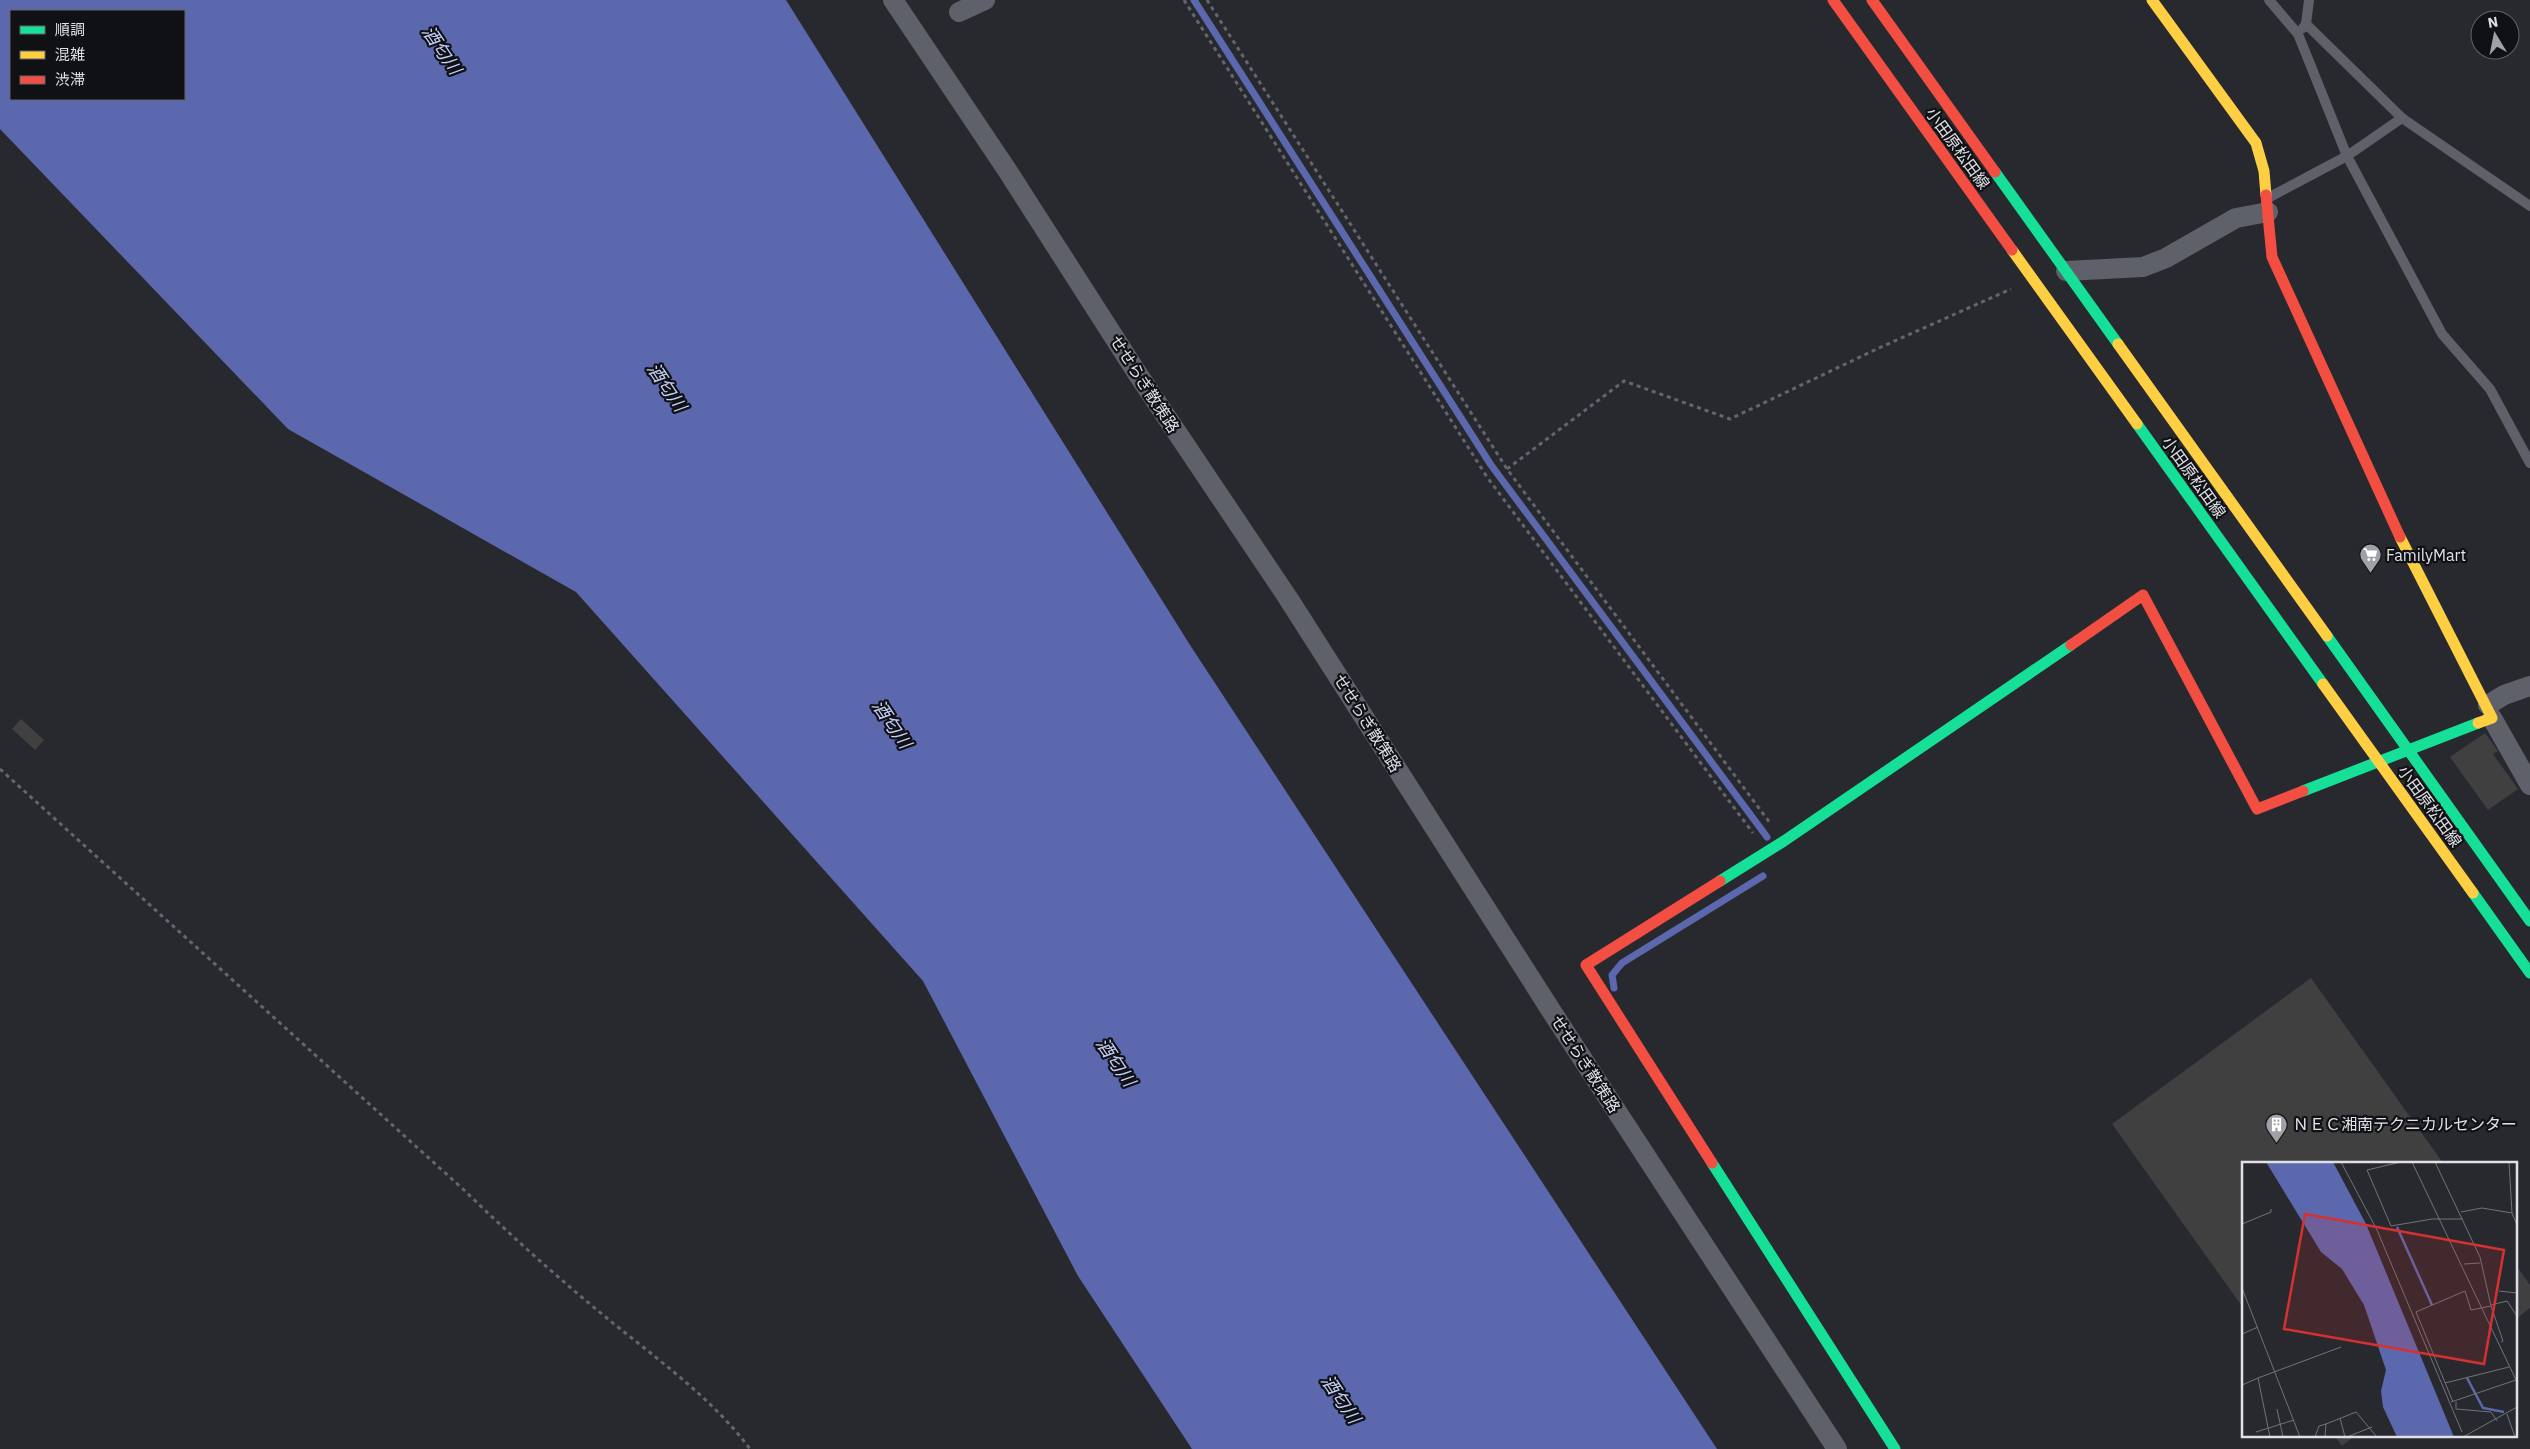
<svg xmlns="http://www.w3.org/2000/svg" width="2530" height="1449" font-family="'IBM Plex Sans','Noto Sans JP',sans-serif">
  <style>
    .water { fill: #5c68ae; fill-rule: evenodd }
    .lines { fill: none; stroke-linecap: round; stroke-linejoin: round }
    .stream { stroke: #5c68ae; stroke-width: 7 }
    .building { fill: #404041 }
    .path { stroke: #64666e; stroke-width: 3; stroke-dasharray: 4 4; stroke-linecap: butt }
    .lane { stroke: #5e606a; stroke-width: 10 }
    .street { stroke: #5e606a; stroke-width: 20 }
    .fast { stroke: #16e098; stroke-width: 11 }
    .slow { stroke: #ffcf43; stroke-width: 11 }
    .jam { stroke: #f24e42; stroke-width: 11 }
    .labels { text-anchor: middle; dominant-baseline: central; stroke-width: 4.5; stroke-linejoin: round; paint-order: stroke }
    .street-label { font-size: 16px; fill: #e0e1e7; stroke: #101115 }
    .poi-label { font-size: 16px; fill: #e0e1e7; stroke: #101115; text-anchor: start }
    .water-label { font-size: 18px; font-style: italic; fill: #c6d0fa; stroke: #101115 }
    .inset-river { fill: none; stroke: #5c68ae; stroke-width: 2.5 }
    .inset-road { fill: none; stroke: #727378; stroke-width: 1 }
    .view { fill: #d63132; fill-opacity: 0.15; stroke: #d63132; stroke-width: 2.5 }
    .inset-edge { fill: none; stroke: #e0e1e7; stroke-width: 2.5 }
  </style>
  <rect width="100%" height="100%" fill="#28292e"/>
  <!-- water -->
  <path class="water" d="M0,0H786L1190,645L1717,1449H1192L1078,1276L923,981L576,592L288,429L0,129ZM11,11H184V99H11Z"/>
  <g class="lines">
    <!-- stream -->
    <g class="stream">
      <polyline points="1194,0 1491,465 1767,837"/>
      <polyline points="1614,988 1612,975 1622,963 1763,876"/>
    </g>
  </g>
  <!-- building -->
  <g class="building">
    <polygon points="21,719 44,740 35,750 12,729"/>
    <polygon points="2485,733 2498,751 2493,754 2518,789 2488,810 2450,757"/>
    <polygon points="2311,978 2443,1163 2244,1163 2244,1309 2112,1124"/>
    <polygon points="2516,1265 2530,1285 2530,1308 2516,1319"/>
    <polygon points="2334,1435 2356,1435 2342,1446"/>
  </g>
  <g class="lines">
    <!-- path -->
    <g class="path">
      <polyline points="1184,0 1487,477 1753,833"/>
      <polyline points="1207,0 1507,469 1770,823"/>
      <polyline points="1507,469 1624,381 1730,419 1879,348 2011,289"/>
      <path d="M0,769L464,1190C510,1235 558,1278 608,1319C657,1359 712,1398 750,1449"/>
    </g>
    <!-- lane -->
    <g class="lane">
      <polyline points="2269,0 2298,34 2347,156 2442,334 2490,389 2530,463"/>
      <polyline points="2306,24 2402,118 2530,206"/>
      <polyline points="2303,28 2306,24 2309,0"/>
      <polyline points="2268,198 2347,156 2402,118"/>
    </g>
    <!-- street -->
    <g class="street">
      <polyline points="893,0 1007,170 1137,373 1288,598 1552,1012 1837,1449"/>
      <polyline points="959,12 985,0"/>
      <polyline points="2066,271 2143,267 2166,258 2236,218 2268,212"/>
      <polyline points="2488,705 2504,695 2530,686"/>
      <polyline points="2492,718 2530,785"/>
    </g>
    <!-- fast -->
    <g class="fast">
      <polyline points="1995,172 2118,344"/>
      <polyline points="2137,424 2323,684"/>
      <polyline points="2327,636 2530,921"/>
      <polyline points="2303,791 2478,723"/>
      <polyline points="1720,881 1784,841 2071,645"/>
      <polyline points="2473,893 2530,973"/>
      <polyline points="1712,1163 1895,1449"/>
    </g>
    <!-- slow -->
    <g class="slow">
      <polyline points="2152,0 2256,143 2264,171 2266,195"/>
      <polyline points="2012,250 2137,424"/>
      <polyline points="2118,344 2327,636"/>
      <polyline points="2400,537 2492,718 2478,723"/>
      <polyline points="2323,684 2473,893"/>
    </g>
    <!-- jam -->
    <g class="jam">
      <polyline points="1833,0 2012,250"/>
      <polyline points="1872,0 1995,172"/>
      <polyline points="2266,195 2272,257 2400,537"/>
      <polyline points="2071,645 2143,595 2257,809 2303,791"/>
      <polyline points="1712,1163 1586,965 1720,881"/>
    </g>
  </g>
  <!-- icons -->
  <defs>
    <symbol id="supermarket-pin" viewBox="-11 -11 22 30"><path d="M0 17L-7.5 6A9.5 9.5 0 1 1 7.5 6Z" fill="#a0a1a6" stroke="#101115"/><path d="M-6-5.5h2.5l.6 2H6L4.5 2H-2.5L-4.4-4H-6ZM-1.5 3.2a1.3 1.3 0 1 0 .1 0ZM3 3.2a1.3 1.3 0 1 0 .1 0Z" fill="#fff"/></symbol>
    <symbol id="building-pin" viewBox="-11 -11 22 30"><path d="M0 17L-7.5 6A9.5 9.5 0 1 1 7.5 6Z" fill="#a0a1a6" stroke="#101115"/><path d="M-4-6H4V6H1V3H-1V6H-4ZM-2.5-4.3h1.7v1.8h-1.7ZM.8-4.3h1.7v1.8H.8ZM-2.5-1h1.7V.8h-1.7ZM.8-1h1.7V.8H.8Z" fill="#fff"/></symbol>
  </defs>
  <g fill-rule="evenodd">
    <use href="#supermarket-pin" x="2358" y="542" width="25" height="34"/>
    <use href="#building-pin" x="2264" y="1112" width="25" height="34"/>
  </g>
  <g class="labels">
    <!-- street labels -->
    <g class="street-label">
      <text transform="translate(1958 148) rotate(54)">小田原松田線</text>
      <text transform="translate(1145 384) rotate(57)">せせらぎ散策路</text>
      <text transform="translate(2194 477) rotate(54)">小田原松田線</text>
      <text transform="translate(1368 723) rotate(58)">せせらぎ散策路</text>
      <text transform="translate(2430 806) rotate(54)">小田原松田線</text>
      <text transform="translate(1586 1064) rotate(57)">せせらぎ散策路</text>
    </g>
    <!-- poi labels -->
    <g class="poi-label">
      <text x="2386" y="555">FamilyMart</text>
      <text x="2293" y="1124">ＮＥＣ湘南テクニカルセンター</text>
    </g>
    <!-- water labels -->
    <g class="water-label">
      <text transform="translate(442 50) rotate(56)">酒匂川</text>
      <text transform="translate(667 387) rotate(56)">酒匂川</text>
      <text transform="translate(892 724) rotate(56)">酒匂川</text>
      <text transform="translate(1116 1062) rotate(56)">酒匂川</text>
      <text transform="translate(1341 1399) rotate(56)">酒匂川</text>
    </g>
  </g>
  <!-- overview -->
  <g transform="translate(2242 1162)">
    <rect width="275" height="275" fill="#28292e"/>
    <path d="M24,0H91L124,62L212,275H155L141,245L139,229L144,208L122,143L100,107L79,90Z" fill="#5c68ae"/>
    <path class="inset-river" d="M155,65L190,143M225,216L241,246L262,250"/>
    <path class="inset-road" d="M99,0L135,68L220,270M159,0L125,8L149,64L190,57H221M170,0L275,220M193,0L238,95L249,144L229,148L223,129L174,150L211,240M267,0L270,51L275,63M219,50L240,46L270,51M0,62L29,50V47M222,102L238,101M0,126L58,275M257,129L275,131M249,143L265,139L275,154M249,144L261,179L259,180M0,172L16,165M16,216L99,185M203,221L267,205M0,223L16,216L28,275M209,240L274,218M214,240V247L249,250L255,259M35,247L41,275M265,252L273,275M98,256L103,275M14,270L52,258M73,275L77,264L84,262M83,275L84,262L114,250L135,275M105,275L130,265M221,275L275,245"/>
    <path class="view" d="M63,52L262,88L242,202L42,167Z"/>
    <rect width="275" height="275" class="inset-edge"/>
  </g>
  <!-- legend -->
  <rect x="10" y="10" width="175" height="90" fill="#101115" stroke="#636469"/>
  <rect x="20" y="26" width="25" height="8" fill="#16e098" stroke="#636469"/>
  <text x="55" y="35" font-size="15" fill="#e0e1e7">順調</text>
  <rect x="20" y="51" width="25" height="8" fill="#ffcf43" stroke="#636469"/>
  <text x="55" y="60" font-size="15" fill="#e0e1e7">混雑</text>
  <rect x="20" y="76" width="25" height="8" fill="#f24e42" stroke="#636469"/>
  <text x="55" y="85" font-size="15" fill="#e0e1e7">渋滞</text>
  <!-- north arrow -->
  <g transform="translate(2495 35) rotate(350)"><circle r="24" fill="#101115" stroke="#636469"/>
  <path d="M0-4L9 19L0 12L-9 19Z" fill="#a0a1a6"/>
  <text y="-8" font-size="14" font-weight="bold" text-anchor="middle" fill="#e0e1e7">N</text>
  </g>
</svg>
